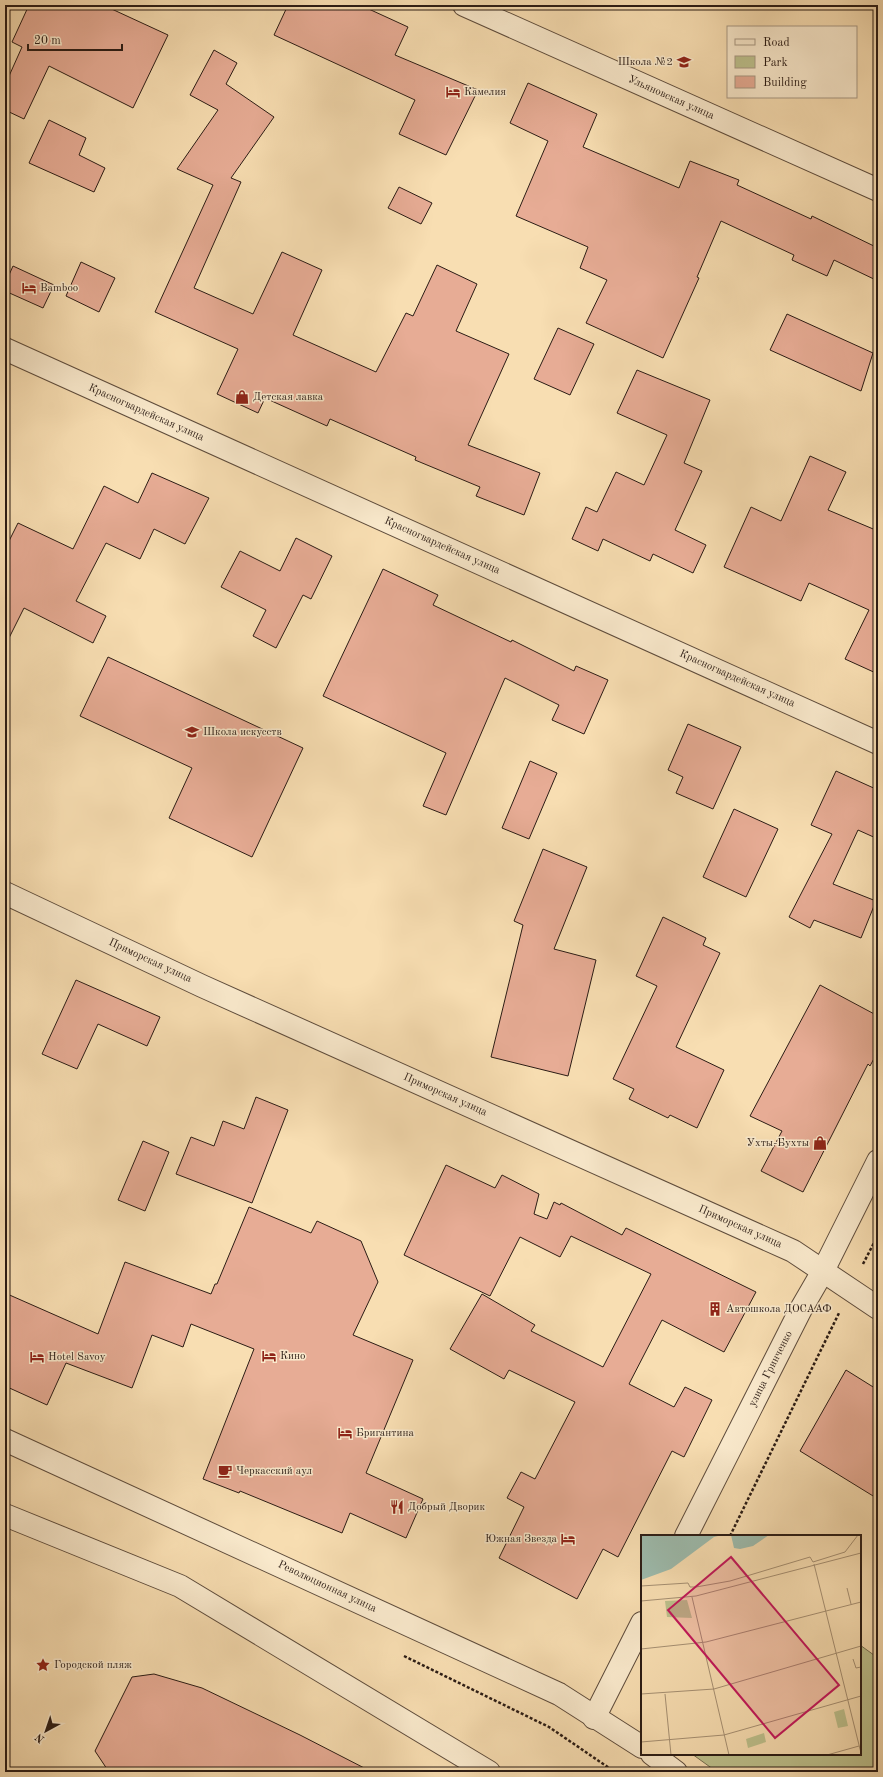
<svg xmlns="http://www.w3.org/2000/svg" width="883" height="1777" font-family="'Old Standard TT',serif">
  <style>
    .green { fill: #bdc18d; stroke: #746e51 }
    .building { fill: #e7ac95; stroke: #2b1c15 }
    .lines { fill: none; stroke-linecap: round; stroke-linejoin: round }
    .pedestrian-casing { stroke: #5e4c3c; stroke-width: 24 }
    .minor-casing { stroke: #5e4c3c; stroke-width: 24 }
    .tertiary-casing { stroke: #5e4c3c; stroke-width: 24 }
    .path { stroke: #2b1c15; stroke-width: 2.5; stroke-dasharray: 3 2; stroke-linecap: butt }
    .pedestrian { stroke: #faeacd; stroke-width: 22 }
    .minor { stroke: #faeacd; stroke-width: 22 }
    .tertiary { stroke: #faeacd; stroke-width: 22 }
    .labels { text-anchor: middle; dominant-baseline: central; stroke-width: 3; stroke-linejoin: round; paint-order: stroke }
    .poi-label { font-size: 11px; fill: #2b1c15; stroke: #faeacd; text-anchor: start }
    .street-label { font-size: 11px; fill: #2b1c15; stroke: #faeacd }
    .inset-road { fill: none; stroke: #a69073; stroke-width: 1 }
    .view { fill: #c2185b; fill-opacity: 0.15; stroke: #c2185b; stroke-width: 2 }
    .inset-edge { fill: none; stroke: #2b1c15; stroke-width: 2 }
  </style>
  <rect width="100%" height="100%" fill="#f8deb2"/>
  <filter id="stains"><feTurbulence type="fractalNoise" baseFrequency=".005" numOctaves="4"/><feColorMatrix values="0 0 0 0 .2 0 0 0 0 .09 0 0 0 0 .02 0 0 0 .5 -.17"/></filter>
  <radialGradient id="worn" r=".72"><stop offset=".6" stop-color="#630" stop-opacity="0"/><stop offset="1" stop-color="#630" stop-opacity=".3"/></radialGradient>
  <!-- green -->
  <polygon class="green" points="860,1645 878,1658 878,1772 717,1772 692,1754 860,1754"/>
  <!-- building -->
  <g class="building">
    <polygon points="29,5 103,5 168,35 133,108 49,66 24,119 5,110 5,85 22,47 12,42"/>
    <polygon points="288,5 360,5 408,27 395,55 478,90 446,155 399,134 415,100 274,35"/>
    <polygon points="214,50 237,63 226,84 274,117 231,178 241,182 194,288 253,314 282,252 322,270 293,335 376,372 406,313 413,316 437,265 477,284 456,331 509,354 468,445 540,473 524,515 476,496 480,487 415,460 416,457 330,419 327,426 265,398 258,413 217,394 238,349 155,312 213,185 177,169 218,110 190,95"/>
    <polygon points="528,83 597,114 583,147 679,188 690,161 739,180 737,185 811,219 812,216 878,248 878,281 834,260 827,276 792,260 794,255 721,221 697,277 699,278 663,358 586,323 607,280 580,268 588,247 516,216 548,141 510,123"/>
    <polygon points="49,120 86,138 79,155 105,168 94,192 29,163"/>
    <polygon points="399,187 432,203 421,224 388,208"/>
    <polygon points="81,262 115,278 99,312 66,296"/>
    <polygon points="13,266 54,285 43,308 5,291 5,284"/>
    <polygon points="787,314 873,353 861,391 770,350"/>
    <polygon points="558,328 594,344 570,395 534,379"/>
    <polygon points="637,370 710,400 684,463 702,471 675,530 706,545 693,573 653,554 650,561 603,539 598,551 572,539 586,507 597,512 616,472 644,485 667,435 617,413"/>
    <polygon points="810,456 846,472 828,510 878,531 878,674 845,659 869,610 809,583 801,601 724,567 751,507 781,521"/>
    <polygon points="152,473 209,498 185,544 154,529 140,559 106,543 76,601 106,616 93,643 24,608 5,646 5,549 18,523 73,549 104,486 138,503"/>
    <polygon points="296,538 332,556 311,599 303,595 276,648 253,636 266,610 221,587 240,551 280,571"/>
    <polygon points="383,569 438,595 433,605 511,642 512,640 574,671 576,666 608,680 584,734 552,720 559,705 505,678 446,815 423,806 446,753 323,696"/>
    <polygon points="108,657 303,748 252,857 169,818 192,768 80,716"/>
    <polygon points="688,724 741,747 713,809 676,793 683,777 668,770"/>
    <polygon points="530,761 557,773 529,839 502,828"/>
    <polygon points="836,771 878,790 878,839 858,830 833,884 876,901 861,938 814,920 810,928 789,917 832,834 811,825"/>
    <polygon points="734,809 778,829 746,897 703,877"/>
    <polygon points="543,849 587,867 554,949 596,960 568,1076 491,1057 523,925 514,921"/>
    <polygon points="663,917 706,938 703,945 720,953 676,1047 724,1070 697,1128 670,1115 668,1118 629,1099 634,1089 613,1079 657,986 636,976"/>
    <polygon points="76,980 160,1017 147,1046 98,1024 77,1069 42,1054"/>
    <polygon points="820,985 878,1016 878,1051 870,1066 868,1064 803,1192 761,1171 782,1131 750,1116"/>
    <polygon points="256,1097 288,1110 252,1203 176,1174 191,1137 214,1146 223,1121 244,1129"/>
    <polygon points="143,1141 169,1152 145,1211 118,1200"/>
    <polygon points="446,1165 495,1188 502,1175 539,1194 534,1214 547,1219 554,1202 560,1205 561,1203 622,1235 626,1228 756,1292 724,1352 662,1320 629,1384 674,1407 685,1387 712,1400 684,1457 672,1451 618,1557 603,1549 577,1599 499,1558 524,1507 507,1498 521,1472 535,1479 575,1402 509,1370 504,1379 450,1349 482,1294 535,1325 531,1331 603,1367 651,1274 571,1236 560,1257 520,1237 490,1296 404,1255"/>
    <polygon points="249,1207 311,1233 317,1221 361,1241 378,1282 353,1335 413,1360 366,1473 423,1499 406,1538 350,1513 342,1533 240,1491 239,1493 203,1479 254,1349 191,1324 183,1347 152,1335 132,1388 66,1363 47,1405 5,1386 5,1293 98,1334 125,1262 211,1294 215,1284 217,1284"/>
    <polygon points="846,1370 878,1390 878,1499 800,1451"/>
    <polygon points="154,1674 202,1688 300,1735 372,1772 109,1772 95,1751 132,1677"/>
  </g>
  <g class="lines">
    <defs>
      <polyline id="pedestrian" points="5,1515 180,1586 489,1772"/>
      <g id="minor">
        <polyline points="464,5 878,190"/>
        <polyline points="5,893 202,986 793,1251 878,1308"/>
        <polyline points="5,1440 559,1694 642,1747"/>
        <polyline points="686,1536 801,1309 823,1271 878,1161"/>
        <polyline points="594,1718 642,1623"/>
        <polyline points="652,1754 676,1772"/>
      </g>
      <polyline id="tertiary" points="5,349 878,743"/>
    </defs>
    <!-- pedestrian casing -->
    <use href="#pedestrian" class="pedestrian-casing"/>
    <!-- minor casing -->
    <use href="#minor" class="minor-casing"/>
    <!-- tertiary casing -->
    <use href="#tertiary" class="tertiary-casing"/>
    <!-- path -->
    <g class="path">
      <polyline points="863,1264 878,1235"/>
      <polyline points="730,1536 839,1313"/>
      <polyline points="404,1656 549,1727 615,1772"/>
    </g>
    <!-- pedestrian -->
    <use href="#pedestrian" class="pedestrian"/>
    <!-- minor -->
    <use href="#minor" class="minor"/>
    <!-- tertiary -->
    <use href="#tertiary" class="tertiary"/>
  </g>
  <!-- icons -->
  <defs>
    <symbol id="school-bare" viewBox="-9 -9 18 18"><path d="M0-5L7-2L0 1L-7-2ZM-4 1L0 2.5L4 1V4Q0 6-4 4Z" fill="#8f2418" stroke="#faeacd" stroke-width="2.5" paint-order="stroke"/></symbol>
    <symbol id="hotel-bare" viewBox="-9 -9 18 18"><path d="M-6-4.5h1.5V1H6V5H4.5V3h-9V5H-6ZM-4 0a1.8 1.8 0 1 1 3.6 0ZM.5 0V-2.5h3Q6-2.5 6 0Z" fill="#8f2418" stroke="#faeacd" stroke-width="2.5" paint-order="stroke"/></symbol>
    <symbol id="shop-bare" viewBox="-9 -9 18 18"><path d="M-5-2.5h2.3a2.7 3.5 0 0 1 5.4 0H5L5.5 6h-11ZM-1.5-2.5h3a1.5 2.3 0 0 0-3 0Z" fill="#8f2418" stroke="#faeacd" stroke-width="2.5" paint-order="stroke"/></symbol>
    <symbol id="building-bare" viewBox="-9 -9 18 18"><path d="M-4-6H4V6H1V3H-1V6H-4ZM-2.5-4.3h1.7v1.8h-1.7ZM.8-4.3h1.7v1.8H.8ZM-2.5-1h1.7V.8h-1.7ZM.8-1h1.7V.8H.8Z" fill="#8f2418" stroke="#faeacd" stroke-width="2.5" paint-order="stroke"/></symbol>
    <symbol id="cafe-bare" viewBox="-9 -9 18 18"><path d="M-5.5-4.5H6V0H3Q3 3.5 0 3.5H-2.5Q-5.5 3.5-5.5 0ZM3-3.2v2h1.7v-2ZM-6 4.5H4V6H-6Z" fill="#8f2418" stroke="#faeacd" stroke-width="2.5" paint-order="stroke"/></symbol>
    <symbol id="restaurant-bare" viewBox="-9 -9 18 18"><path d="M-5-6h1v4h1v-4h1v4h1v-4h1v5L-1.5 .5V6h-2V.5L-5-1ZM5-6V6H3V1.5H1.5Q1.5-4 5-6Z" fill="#8f2418" stroke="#faeacd" stroke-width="2.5" paint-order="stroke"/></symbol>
    <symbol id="sight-bare" viewBox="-9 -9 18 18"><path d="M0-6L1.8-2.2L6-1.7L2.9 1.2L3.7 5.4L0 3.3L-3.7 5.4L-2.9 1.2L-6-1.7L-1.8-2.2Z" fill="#8f2418" stroke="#faeacd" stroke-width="2.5" paint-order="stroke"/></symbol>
  </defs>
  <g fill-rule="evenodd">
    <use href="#school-bare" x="674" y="52" width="20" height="20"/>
    <use href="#hotel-bare" x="443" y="82" width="20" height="20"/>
    <use href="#hotel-bare" x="19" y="278" width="20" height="20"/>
    <use href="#shop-bare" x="232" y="387" width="20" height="20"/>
    <use href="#school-bare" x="182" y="722" width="20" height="20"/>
    <use href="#shop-bare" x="810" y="1133" width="20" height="20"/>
    <use href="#building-bare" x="705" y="1299" width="20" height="20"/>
    <use href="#hotel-bare" x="259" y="1346" width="20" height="20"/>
    <use href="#hotel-bare" x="27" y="1347" width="20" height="20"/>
    <use href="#hotel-bare" x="335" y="1423" width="20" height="20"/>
    <use href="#cafe-bare" x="215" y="1461" width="20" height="20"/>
    <use href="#restaurant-bare" x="387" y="1497" width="20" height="20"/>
    <use href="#hotel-bare" x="558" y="1529" width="20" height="20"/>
    <use href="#sight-bare" x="33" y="1655" width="20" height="20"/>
  </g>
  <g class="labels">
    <!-- poi labels -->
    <g class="poi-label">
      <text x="673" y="62" text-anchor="end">Школа №2</text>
      <text x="464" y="92">Камелия</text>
      <text x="40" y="288">Bamboo</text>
      <text x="253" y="397">Детская лавка</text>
      <text x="203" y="732">Школа искусств</text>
      <text x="809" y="1143" text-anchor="end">Ухты-Бухты</text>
      <text x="726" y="1309">Автошкола ДОСААФ</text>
      <text x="280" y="1356">Кино</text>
      <text x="48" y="1357">Hotel Savoy</text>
      <text x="356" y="1433">Бригантина</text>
      <text x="236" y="1471">Черкасский аул</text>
      <text x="408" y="1507">Добрый Дворик</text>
      <text x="557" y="1539" text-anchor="end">Южная Звезда</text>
      <text x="54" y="1665">Городской пляж</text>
    </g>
    <!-- street labels -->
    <g class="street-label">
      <text transform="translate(671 98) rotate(24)">Ульяновская улица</text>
      <text transform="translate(146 413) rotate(24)">Красногвардейская улица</text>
      <text transform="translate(442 546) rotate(24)">Красногвардейская улица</text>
      <text transform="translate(737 679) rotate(24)">Красногвардейская улица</text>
      <text transform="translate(150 961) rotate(25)">Приморская улица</text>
      <text transform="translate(445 1095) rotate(24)">Приморская улица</text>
      <text transform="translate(740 1227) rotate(24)">Приморская улица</text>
      <text transform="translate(771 1369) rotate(-63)">улица Гринченко</text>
      <text transform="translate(327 1587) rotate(25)">Революционная улица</text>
    </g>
  </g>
  <!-- overview -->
  <g transform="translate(641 1535)">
    <rect width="220" height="220" fill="#f8deb2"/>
    <path d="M46,65L51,83L26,82L24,66ZM203,174L207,191L197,193L193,177ZM123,198L125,207L107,213L105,204Z" fill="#bdc18d"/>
    <path d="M0,0H81L73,2L30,34L0,45ZM90,0H128L112,11L99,14L93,13Z" fill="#9dbcae"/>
    <path class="inset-road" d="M173,29L220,218M0,51L47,48L49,52H55L89,46L169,22L172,27L204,17L217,0M206,53L210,69M51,62L88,220M0,66L55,61L220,18M0,114L65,107L220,67M212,124L215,133L220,132M0,159L73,154L220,111M24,159L30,220M0,207L83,200L220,161M186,220L218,211"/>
    <path class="view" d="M90,22L198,150L134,203L27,75Z"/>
    <rect width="220" height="220" class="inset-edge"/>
  </g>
  <!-- margin -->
  <rect width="883" height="1777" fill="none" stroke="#f8deb2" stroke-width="20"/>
  <rect x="6" y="6" width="871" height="1765" fill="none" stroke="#2b1c15" stroke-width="2"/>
  <rect x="10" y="10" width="863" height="1757" fill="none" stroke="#2b1c15"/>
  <!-- legend -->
  <rect x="727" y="26" width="130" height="72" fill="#faeacd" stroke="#a79883"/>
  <rect x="735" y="39" width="20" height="6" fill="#faeacd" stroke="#a79883"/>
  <text x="763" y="46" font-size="12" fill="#2b1c15">Road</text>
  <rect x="735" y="56" width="20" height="12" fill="#bdc18d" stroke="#a79883"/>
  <text x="763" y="66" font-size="12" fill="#2b1c15">Park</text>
  <rect x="735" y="76" width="20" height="12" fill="#e7ac95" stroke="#a79883"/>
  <text x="763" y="86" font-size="12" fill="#2b1c15">Building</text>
  <!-- north arrow -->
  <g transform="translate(46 1731) rotate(220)" stroke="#faeacd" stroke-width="3" paint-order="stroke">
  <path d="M0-3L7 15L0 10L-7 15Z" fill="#2b1c15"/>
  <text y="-6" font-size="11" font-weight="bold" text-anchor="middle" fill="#2b1c15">N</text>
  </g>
  <!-- scale -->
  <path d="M28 44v6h94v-6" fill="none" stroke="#2b1c15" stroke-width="2"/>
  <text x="34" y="44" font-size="12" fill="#2b1c15" stroke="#faeacd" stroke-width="3" paint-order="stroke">20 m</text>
  <rect width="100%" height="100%" filter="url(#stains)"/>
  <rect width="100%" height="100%" fill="url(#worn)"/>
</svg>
